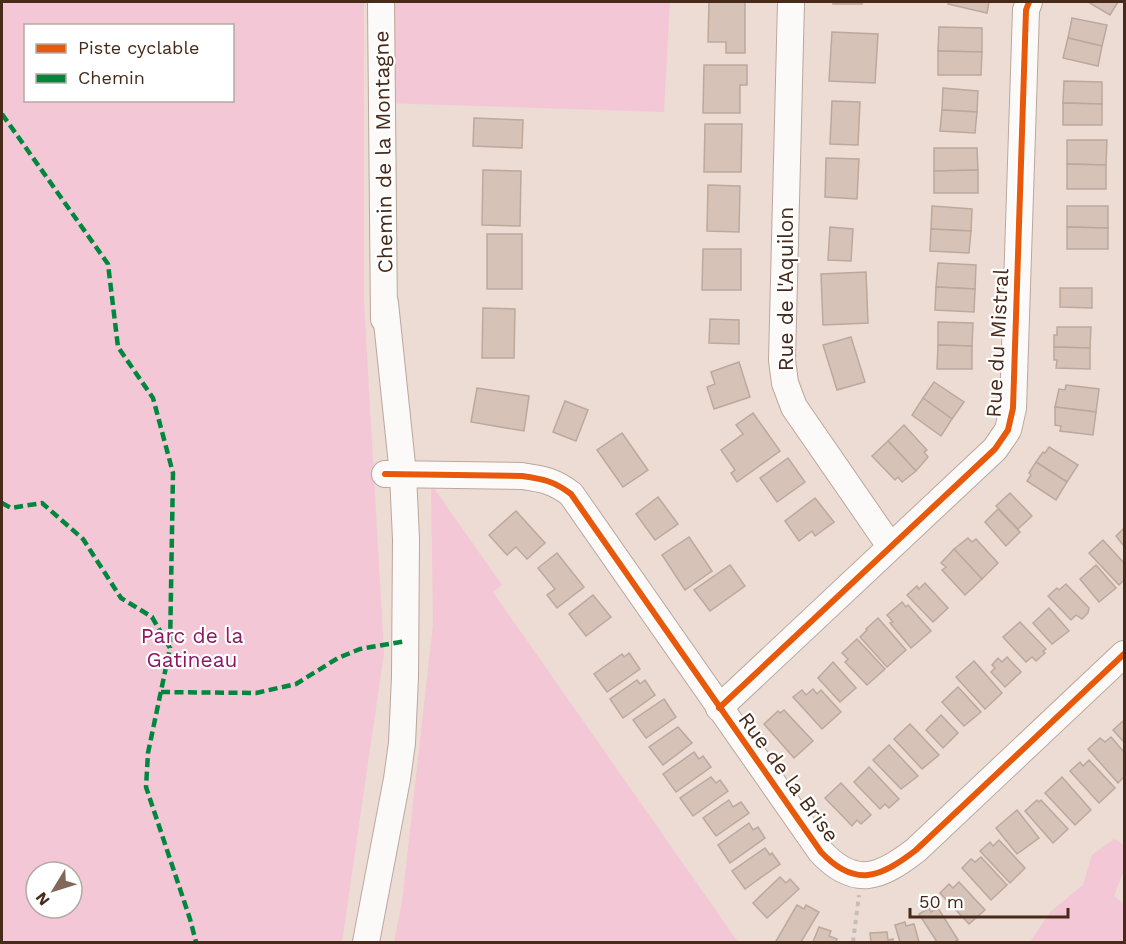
<svg xmlns="http://www.w3.org/2000/svg" width="1126" height="944" font-family="'Work Sans',sans-serif">
  <style>
    .green { fill: #f3c7d5; fill-rule: evenodd }
    .building { fill: #d7c2b7; stroke: #bca89d; stroke-width: 1.5 }
    .lines { fill: none; stroke-linecap: round; stroke-linejoin: round }
    .minor-casing { stroke: #bca79c; stroke-width: 28 }
    .path { stroke: #c6bdb8; stroke-width: 4; stroke-dasharray: 4.5 4.5; stroke-linecap: butt }
    .minor { stroke: #fcfaf9; stroke-width: 26 }
    .quiet { stroke: #00873e; stroke-width: 4.5; stroke-dasharray: 9 4.5; stroke-linecap: butt }
    .cycleway-casing { stroke: #fff; stroke-width: 10 }
    .cycleway { stroke: #e8590c; stroke-width: 6 }
    .labels { text-anchor: middle; dominant-baseline: central; stroke-width: 4.5; stroke-linejoin: round; paint-order: stroke }
    .street-label { font-size: 21px; fill: #472a1a; stroke: #fff }
    .park-label { font-size: 21px; fill: #8f1860; stroke: #fff }
  </style>
  <rect width="100%" height="100%" fill="#ecdcd4"/>
  <!-- green -->
  <g class="green">
    <path d="M2,2H364V302L384,653L342,942H2ZM26,26H232V100H26ZM36,872H72V908H36Z"/>
    <polygon points="381,2 670,2 664,112 381,103"/>
    <polygon points="431,484 502,585 493,592 738,942 394,942 402,902 433,624"/>
    <polygon points="1114,839 1124,845 1124,870 1114,896 1124,904 1124,942 1030,942 1050,912 1083,885 1092,855"/>
  </g>
  <!-- building -->
  <g class="building">
    <polygon points="709,2 745,2 745,53 726,53 726,42 708,42"/>
    <rect x="833" y="2" width="29" height="2"/>
    <polygon points="949,2 989,2 987,13 948,4"/>
    <polygon points="1088,2 1118,2 1110,15"/>
    <polygon points="1072,18 1107,25 1102,46 1068,38"/>
    <polygon points="939,27 982,28 982,52 938,51"/>
    <polygon points="832,32 878,34 875,83 829,81"/>
    <polygon points="1068,38 1102,46 1098,66 1063,58"/>
    <polygon points="938,51 982,52 981,75 938,75"/>
    <polygon points="704,65 747,65 747,85 740,85 740,113 703,113"/>
    <polygon points="1064,81 1102,82 1102,104 1063,103"/>
    <polygon points="943,88 978,91 977,112 942,110"/>
    <polygon points="832,101 860,102 858,145 830,144"/>
    <polygon points="1063,103 1102,104 1102,125 1063,125"/>
    <polygon points="942,110 977,112 975,133 940,131"/>
    <polygon points="474,118 523,120 522,148 473,146"/>
    <polygon points="705,124 742,124 741,172 704,172"/>
    <polygon points="1067,140 1107,140 1106,165 1067,164"/>
    <polygon points="934,148 977,148 978,170 934,171"/>
    <polygon points="826,158 859,159 857,199 825,197"/>
    <polygon points="1067,164 1106,165 1106,189 1067,189"/>
    <polygon points="483,170 521,171 520,226 482,225"/>
    <polygon points="978,170 978,193 934,193 934,171"/>
    <polygon points="708,185 740,186 739,232 707,231"/>
    <polygon points="932,206 972,209 971,231 931,229"/>
    <polygon points="1067,206 1108,206 1108,228 1067,227"/>
    <polygon points="830,227 853,229 851,261 828,260"/>
    <polygon points="1067,227 1108,228 1108,249 1067,249"/>
    <polygon points="931,229 971,231 969,253 930,251"/>
    <rect x="487" y="234" width="35" height="55"/>
    <polygon points="703,249 741,249 741,290 702,290"/>
    <polygon points="938,263 976,265 975,289 936,287"/>
    <polygon points="866,272 868,323 823,325 821,274"/>
    <polygon points="936,287 975,289 974,312 935,310"/>
    <polygon points="1060,288 1092,288 1092,308 1060,307"/>
    <polygon points="483,308 515,309 514,358 482,358"/>
    <polygon points="710,319 739,320 739,344 709,343"/>
    <polygon points="938,322 973,323 972,346 938,345"/>
    <polygon points="1057,327 1091,327 1090,348 1054,347 1054,335 1057,335"/>
    <polygon points="851,337 865,382 837,390 823,345"/>
    <polygon points="938,345 972,346 972,369 937,369"/>
    <polygon points="1054,347 1090,348 1090,369 1056,368 1057,360 1054,360"/>
    <polygon points="739,362 750,397 714,409 707,387 715,384 711,372"/>
    <polygon points="934,382 964,402 952,419 923,398"/>
    <polygon points="1066,385 1099,389 1096,412 1055,407 1059,389 1065,390"/>
    <polygon points="477,388 529,396 524,431 471,422"/>
    <polygon points="923,398 952,419 941,436 912,415"/>
    <polygon points="565,401 588,410 576,441 553,432"/>
    <polygon points="1055,407 1096,412 1093,435 1060,431 1061,426 1055,425"/>
    <polygon points="753,413 780,451 737,482 731,473 735,470 721,450 743,434 736,425"/>
    <polygon points="904,425 927,450 924,452 928,457 916,471 888,441"/>
    <polygon points="622,433 648,470 623,487 597,450"/>
    <polygon points="888,441 916,471 902,482 898,477 895,480 872,456"/>
    <polygon points="1049,447 1078,465 1067,482 1036,462 1043,452 1045,453"/>
    <polygon points="788,458 805,482 777,502 760,478"/>
    <polygon points="1036,462 1067,482 1056,500 1027,481 1031,475 1029,473"/>
    <polygon points="1010,493 1032,516 1018,529 996,506"/>
    <polygon points="658,497 678,524 655,540 636,514"/>
    <polygon points="815,498 834,522 815,536 812,531 799,541 785,521"/>
    <polygon points="998,509 1020,532 1006,546 985,522"/>
    <polygon points="516,511 545,543 527,559 516,547 507,555 489,535"/>
    <polygon points="1124,528 1124,546 1116,536"/>
    <polygon points="689,537 712,571 685,590 662,555"/>
    <polygon points="968,538 972,542 976,539 998,563 982,579 954,549"/>
    <polygon points="1103,540 1124,563 1124,580 1119,585 1089,553"/>
    <polygon points="954,549 982,579 965,595 942,570 946,567 941,563"/>
    <polygon points="557,553 584,587 557,608 547,595 555,589 538,568"/>
    <polygon points="730,565 745,586 710,611 694,590"/>
    <polygon points="1096,565 1116,588 1099,602 1080,579"/>
    <polygon points="925,583 948,608 933,622 907,595 917,586 919,589"/>
    <polygon points="1066,584 1089,608 1088,613 1082,619 1076,615 1071,620 1048,596 1057,588 1059,590"/>
    <polygon points="593,595 611,617 586,636 569,614"/>
    <polygon points="902,602 906,607 908,605 931,631 911,648 890,623 893,622 887,615"/>
    <polygon points="1049,608 1069,631 1052,644 1033,623"/>
    <polygon points="878,618 906,650 887,667 860,637 867,630 866,629"/>
    <polygon points="1020,622 1046,649 1043,651 1045,653 1036,661 1032,657 1026,662 1003,637"/>
    <polygon points="857,639 885,669 867,685 845,662 848,659 842,653"/>
    <polygon points="629,653 640,669 607,692 594,674 622,654 624,657"/>
    <polygon points="1007,657 1021,672 1005,687 991,672 995,668 992,665 998,658 1002,662"/>
    <polygon points="974,661 1002,693 985,709 956,677"/>
    <polygon points="833,662 856,688 840,702 818,678"/>
    <polygon points="637,680 640,684 645,680 655,695 623,718 610,699"/>
    <polygon points="958,687 981,712 964,726 942,702"/>
    <polygon points="813,689 817,694 821,690 841,712 822,729 793,697 802,690 806,695"/>
    <polygon points="664,699 676,717 646,738 633,720"/>
    <polygon points="784,710 813,741 794,758 764,724 778,711 780,713"/>
    <polygon points="941,715 958,733 943,748 926,730"/>
    <polygon points="1123,721 1124,723 1124,742 1113,730"/>
    <polygon points="910,724 939,755 922,769 894,739"/>
    <polygon points="678,727 692,743 663,765 649,747"/>
    <polygon points="1111,737 1124,752 1124,777 1118,783 1088,749 1100,738 1105,742"/>
    <polygon points="889,745 918,776 901,789 873,760"/>
    <polygon points="694,752 699,759 703,756 711,767 676,792 663,774"/>
    <polygon points="1089,760 1115,788 1099,803 1070,771 1080,762 1083,766"/>
    <polygon points="869,767 899,799 889,808 885,804 880,809 854,782"/>
    <polygon points="711,777 716,783 720,780 728,791 693,816 680,798"/>
    <polygon points="1062,777 1091,810 1075,825 1045,793"/>
    <polygon points="841,783 871,815 861,824 857,820 852,826 825,798"/>
    <polygon points="729,800 733,807 741,802 749,813 716,836 703,818"/>
    <polygon points="1037,800 1039,802 1041,800 1068,829 1053,843 1025,811"/>
    <polygon points="1017,810 1039,838 1017,854 996,828"/>
    <polygon points="749,823 753,830 758,827 765,838 730,863 718,845"/>
    <polygon points="999,840 1025,868 1010,883 980,851 990,842 993,846"/>
    <polygon points="765,848 770,855 772,853 780,864 745,889 732,871"/>
    <polygon points="981,857 1007,885 991,900 962,868 971,859 975,862"/>
    <polygon points="780,877 786,883 790,879 799,889 767,918 753,903"/>
    <polygon points="959,882 985,910 969,924 940,893 949,884 953,888"/>
    <polygon points="797,905 804,909 806,905 819,912 801,942 779,942 776,941"/>
    <polygon points="929,908 931,912 938,908 958,940 954,942 937,942 919,914"/>
    <polygon points="905,922 906,926 914,924 919,942 900,942 895,925"/>
    <polygon points="819,927 831,931 829,936 837,939 836,942 813,942"/>
    <polygon points="887,932 888,940 893,939 893,942 871,942 870,933"/>
  </g>
  <g class="lines">
    <defs>
      <g id="minor">
        <polyline points="381,2 384,319"/>
        <polyline points="791,2 782,360 785,383 794,407 890,546"/>
        <path d="M385,474L522,476C543,479 554,481 571,494L821,852C855,888 880,878 916,850L1124,654"/>
        <polyline points="719,708 995,449 1008,430 1013,408 1026,10 1029,2"/>
        <polyline points="366,942 397,779 402,743 405,677 406,539 403,474 385,303"/>
      </g>
    </defs>
    <!-- minor casing -->
    <use href="#minor" class="minor-casing"/>
    <!-- path -->
    <polyline class="path" points="853,942 859,895"/>
    <!-- minor -->
    <use href="#minor" class="minor"/>
    <!-- quiet -->
    <g class="quiet">
      <polyline points="2,114 108,264 118,347 153,398 173,473 170,648"/>
      <polyline points="2,503 11,508 42,503 83,539 121,598 152,617 170,648 148,753 146,787 190,919 196,942"/>
      <polyline points="161,692 256,693 296,684 338,658 360,649 406,641"/>
    </g>
    <defs>
      <g id="cycleway">
        <path d="M385,474L522,476C543,479 554,481 571,494L821,852C855,888 880,878 916,850L1124,654"/>
        <polyline points="719,708 995,449 1008,430 1013,408 1026,10 1029,2"/>
      </g>
    </defs>
    <!-- cycleway casing -->
    <use href="#cycleway" class="cycleway-casing"/>
    <!-- cycleway -->
    <use href="#cycleway" class="cycleway"/>
  </g>
  <g class="labels">
    <!-- street labels -->
    <g class="street-label">
      <text transform="translate(383 152) rotate(-91)">Chemin de la Montagne</text>
      <text transform="translate(785 289) rotate(-90)">Rue de l'Aquilon</text>
      <text transform="translate(997 343) rotate(-87)">Rue du Mistral</text>
      <text transform="translate(789 777) rotate(54)">Rue de la Brise</text>
    </g>
    <!-- park labels -->
    <g class="park-label">
      <text x="192" y="635">Parc de la<tspan x="192" dy="24">Gatineau</tspan></text>
    </g>
  </g>
  <!-- border -->
  <rect width="1126" height="944" fill="none" stroke="#472a1a" stroke-width="6"/>
  <!-- legend -->
  <rect x="24" y="24" width="210" height="78" fill="#ffffff" stroke="#b5aaa3" stroke-width="1.5"/>
  <rect x="36" y="44" width="30" height="9" fill="#e8590c" stroke="#b5aaa3" stroke-width="1.5"/>
  <text x="78" y="54" font-size="18" fill="#472a1a">Piste cyclable</text>
  <rect x="36" y="74" width="30" height="9" fill="#00873e" stroke="#b5aaa3" stroke-width="1.5"/>
  <text x="78" y="84" font-size="18" fill="#472a1a">Chemin</text>
  <!-- north arrow -->
  <g transform="translate(54 890) rotate(232)"><circle r="28" fill="#ffffff" stroke="#b5aaa3" stroke-width="1.5"/>
  <path d="M0-4.5L10 22L0 15L-10 22Z" fill="#81685b"/>
  <text y="-9" font-size="16" font-weight="bold" text-anchor="middle" fill="#472a1a">N</text>
  </g>
  <!-- scale -->
  <path d="M910 908v9h158v-9" fill="none" stroke="#472a1a" stroke-width="3"/>
  <text x="919" y="908" font-size="18" fill="#472a1a" stroke="#ffffff" stroke-width="4.5" paint-order="stroke">50 m</text>
</svg>
